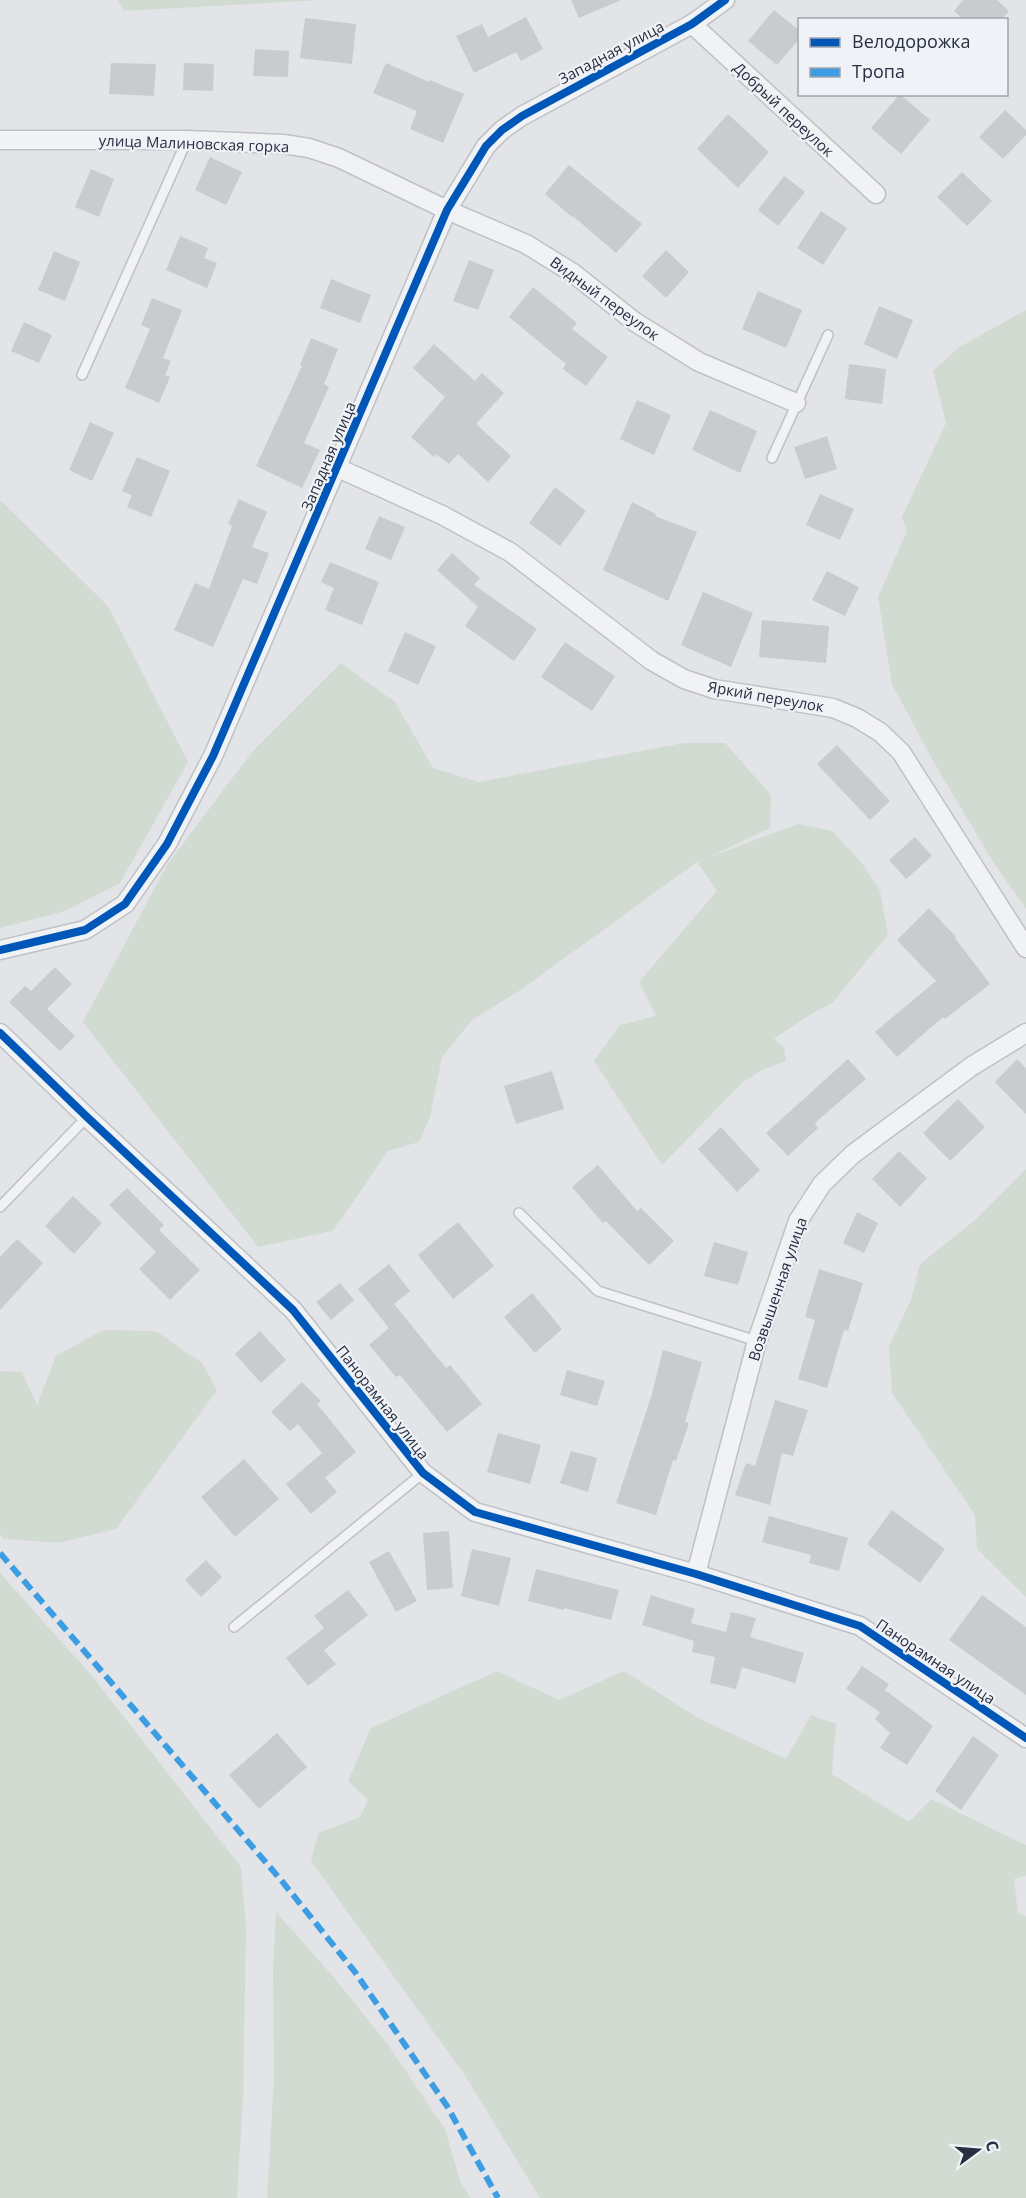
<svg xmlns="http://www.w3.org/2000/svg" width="1026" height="2198" font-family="'Open Sans',sans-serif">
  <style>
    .green { fill: #d2dbd2 }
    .building { fill: #c9cbcf }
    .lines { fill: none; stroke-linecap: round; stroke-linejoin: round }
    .lane-casing { stroke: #bfc1c5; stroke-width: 12 }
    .street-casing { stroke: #bfc1c5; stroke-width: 21 }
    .lane { stroke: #f1f2f4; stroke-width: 9 }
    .street { stroke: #f1f2f4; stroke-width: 18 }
    .quiet { stroke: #3d9de3; stroke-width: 6; stroke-dasharray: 12 6; stroke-linecap: butt }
    .cycleway-casing { stroke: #eff2f6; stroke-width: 11 }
    .cycleway { stroke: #0057b8; stroke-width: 8 }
    .labels { text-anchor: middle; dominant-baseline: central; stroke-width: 4.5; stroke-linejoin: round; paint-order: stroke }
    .street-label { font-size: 15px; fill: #282f41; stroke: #eff2f6 }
  </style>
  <rect width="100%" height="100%" fill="#e2e4e7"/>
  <!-- green -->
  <g class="green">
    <polygon points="118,0 321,0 124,11"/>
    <polygon points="1026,310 1026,909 992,860 933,761 892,684 878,597 907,531 902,517 946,423 933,371 958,348"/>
    <polygon points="0,500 108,606 188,762 120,883 65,911 0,928"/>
    <polygon points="341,663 395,702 433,768 479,782 683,743 725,743 771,795 770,828 709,857 798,824 832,831 862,863 880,891 888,935 833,1002 808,1016 774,1039 784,1047 786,1061 764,1069 743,1082 662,1165 594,1061 620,1025 656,1016 639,982 717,891 697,862 519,991 472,1020 442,1057 430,1117 419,1142 388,1151 333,1231 258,1247 83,1022 167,865 252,752"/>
    <polygon points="1026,1169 1026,1597 977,1549 975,1515 892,1393 889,1346 911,1300 920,1264 974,1221"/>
    <polygon points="103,1330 156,1331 202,1363 217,1390 116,1529 59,1543 4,1539 0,1534 0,1371 22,1372 37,1405 56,1356"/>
    <polygon points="0,1573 92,1676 241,1867 246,1929 243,2098 237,2198 0,2198"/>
    <polygon points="497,1671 559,1700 624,1671 700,1719 786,1759 811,1715 836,1724 832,1774 909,1822 931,1799 1026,1845 1026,1876 1014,1879 1018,1913 1026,1916 1026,2198 540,2198 464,2074 311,1861 318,1833 360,1817 368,1800 348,1781 371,1728"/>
    <polygon points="276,1912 331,1974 386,2042 445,2129 460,2181 471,2198 267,2198 274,2078 273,1969"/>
  </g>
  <!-- building -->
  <g class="building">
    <polygon points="571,0 621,0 579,18"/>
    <polygon points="963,0 997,0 1009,11 1001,20 964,20 954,11"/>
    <polygon points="774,10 800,31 800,38 777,65 748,41"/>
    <polygon points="526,17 543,49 521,61 516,52 474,73 456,36 482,24 488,37"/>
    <polygon points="305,18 356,24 352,64 300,58"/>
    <polygon points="255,49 289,51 288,77 253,76"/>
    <polygon points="111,63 156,64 154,96 109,94"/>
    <polygon points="184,63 214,64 213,91 183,90"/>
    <polygon points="386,63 429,82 430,80 464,94 443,143 410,129 417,111 373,93"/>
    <polygon points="900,94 930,120 901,154 871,128"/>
    <polygon points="1005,110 1026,130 1026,135 1003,159 979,137"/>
    <polygon points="728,114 769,152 738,188 697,149"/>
    <polygon points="210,157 242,172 226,205 195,190"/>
    <polygon points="569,165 642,224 616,253 573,216 572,217 545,194"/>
    <polygon points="91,169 114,179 99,217 75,207"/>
    <polygon points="962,172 992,201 967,226 937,197"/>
    <polygon points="784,176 805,192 778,226 758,210"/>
    <polygon points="821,211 847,228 823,265 797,248"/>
    <polygon points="180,236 208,248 204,258 217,263 207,288 166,270"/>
    <polygon points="666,250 689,272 666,298 642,276"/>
    <polygon points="54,251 80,262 65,301 38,290"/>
    <polygon points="469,260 494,270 478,310 453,301"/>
    <polygon points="331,279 371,295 360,323 320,308"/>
    <polygon points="533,287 577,323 572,329 608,357 586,386 563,369 566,364 509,317"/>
    <polygon points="758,291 802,310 786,348 742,329"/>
    <polygon points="152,298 182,310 163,358 171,361 165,375 170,377 159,403 125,388 150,329 141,325"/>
    <polygon points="879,306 913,320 897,359 864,344"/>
    <polygon points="24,322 52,335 39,363 11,351"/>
    <polygon points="311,338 338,349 324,384 329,387 304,443 320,450 302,488 256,466 302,366 300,365"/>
    <polygon points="434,344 475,381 482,373 504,393 476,424 511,456 488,482 458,454 449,464 436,454 434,457 411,437 445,397 413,368"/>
    <polygon points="849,364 886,369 882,404 845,399"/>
    <polygon points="637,400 671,415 654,455 620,439"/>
    <polygon points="710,410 757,431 740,473 692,450"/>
    <polygon points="90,422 114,433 92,481 69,470"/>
    <polygon points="827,436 837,469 805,479 794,447"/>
    <polygon points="137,457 170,471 151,517 127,507 132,495 122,491"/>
    <polygon points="555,487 586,511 560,546 529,523"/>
    <polygon points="820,494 854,509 840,540 806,525"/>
    <polygon points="239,499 267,512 252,547 269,553 257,584 243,579 213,647 174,630 195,583 209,589 232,526 228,524"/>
    <polygon points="632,502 656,514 655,516 697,532 668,601 603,570"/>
    <polygon points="379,516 405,527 391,560 365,549"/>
    <polygon points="452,553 480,578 474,585 537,629 514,661 465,626 478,607 437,570"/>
    <polygon points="330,562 379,582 362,625 325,610 334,588 321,582"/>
    <polygon points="827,571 859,587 845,616 812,600"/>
    <polygon points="703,592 753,613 731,667 681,645"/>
    <polygon points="762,620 829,626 826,663 759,657"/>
    <polygon points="405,632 436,646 418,685 388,671"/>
    <polygon points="565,642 615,676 592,711 541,677"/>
    <polygon points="837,745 890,801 870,820 817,764"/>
    <polygon points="915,837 932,856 906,879 889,860"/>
    <polygon points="929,908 956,937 955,938 990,984 945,1019 943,1017 897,1057 875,1032 936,981 897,940"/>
    <polygon points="55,967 72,984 47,1009 75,1036 60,1051 9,1002 25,986 31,991"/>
    <polygon points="848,1059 866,1079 817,1121 815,1125 818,1128 788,1156 766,1133"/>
    <polygon points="1017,1059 1026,1068 1026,1114 995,1082"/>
    <polygon points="552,1071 564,1109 516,1124 504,1086"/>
    <polygon points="958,1099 985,1127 950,1161 923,1133"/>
    <polygon points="721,1127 760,1170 737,1192 698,1149"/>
    <polygon points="899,1151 927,1178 900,1207 872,1179"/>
    <polygon points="598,1165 637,1211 641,1208 674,1241 649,1265 606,1221 603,1223 572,1187"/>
    <polygon points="127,1188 164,1225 159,1230 200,1270 170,1300 139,1269 156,1252 109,1205"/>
    <polygon points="73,1196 102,1223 74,1254 45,1226"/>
    <polygon points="857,1212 878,1223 864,1253 843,1243"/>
    <polygon points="458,1222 494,1266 453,1299 418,1255"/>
    <polygon points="17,1239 43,1263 0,1310 0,1257"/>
    <polygon points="714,1242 748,1252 738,1285 704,1276"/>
    <polygon points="389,1264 410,1291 394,1304 446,1368 450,1365 482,1404 447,1432 400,1375 396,1377 369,1345 389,1328 358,1289"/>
    <polygon points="819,1269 863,1283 848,1331 844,1330 827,1388 798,1379 815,1320 805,1317"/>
    <polygon points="340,1283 354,1300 331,1320 316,1302"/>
    <polygon points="532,1293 562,1329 535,1353 504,1317"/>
    <polygon points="260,1331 286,1360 261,1383 235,1354"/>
    <polygon points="663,1350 702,1362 685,1422 689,1423 676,1461 673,1460 656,1515 616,1503 652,1394"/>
    <polygon points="567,1370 605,1381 597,1406 560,1395"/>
    <polygon points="302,1382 321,1401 317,1404 356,1452 325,1478 337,1492 311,1514 286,1484 322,1453 298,1424 290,1431 271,1412"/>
    <polygon points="775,1400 808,1410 793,1456 782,1453 770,1505 735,1495 746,1463 755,1466"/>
    <polygon points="498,1433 541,1445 530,1484 487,1472"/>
    <polygon points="571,1451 597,1458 588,1492 560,1483"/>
    <polygon points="244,1459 279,1499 235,1537 201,1497"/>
    <polygon points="892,1510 945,1549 920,1583 867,1544"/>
    <polygon points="769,1516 848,1538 839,1571 809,1563 811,1555 762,1542"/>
    <polygon points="449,1531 453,1588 427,1590 423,1533"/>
    <polygon points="472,1549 511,1558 499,1606 461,1596"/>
    <polygon points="389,1551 417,1601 396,1612 369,1562"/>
    <polygon points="206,1560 222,1577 201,1597 185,1580"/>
    <polygon points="536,1569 619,1590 611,1620 564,1608 564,1610 528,1601"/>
    <polygon points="348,1590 368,1615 324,1650 336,1664 308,1686 286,1658 324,1628 314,1616"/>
    <polygon points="651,1595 695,1609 691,1623 726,1632 731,1612 756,1618 750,1637 804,1653 795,1683 742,1667 736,1689 710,1683 715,1657 692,1652 694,1641 642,1625"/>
    <polygon points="982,1595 1026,1627 1026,1695 949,1640"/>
    <polygon points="862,1666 889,1684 885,1690 933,1726 907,1765 880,1748 890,1733 875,1719 880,1712 846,1689"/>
    <polygon points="277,1733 307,1767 259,1809 229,1775"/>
    <polygon points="973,1736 999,1755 961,1810 935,1791"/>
  </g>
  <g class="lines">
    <defs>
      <g id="lane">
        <polyline points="82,375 187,140"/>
        <polyline points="772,458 828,335"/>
        <polyline points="0,1207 87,1117"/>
        <polyline points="519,1213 598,1291 757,1341"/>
        <polyline points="234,1627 423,1473"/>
      </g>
      <g id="street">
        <polyline points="692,24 876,194"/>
        <polyline points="0,140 187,140 283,144 309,148 339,158 447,210 526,244 573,273 635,322 699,362 796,403"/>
        <polyline points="338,468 442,515 510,552 652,661 684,679 714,689 833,708 857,718 880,732 901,752 1026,948"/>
        <polyline points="0,950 85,930 125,904 167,844 213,756 447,210 486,146 502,130 522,116 692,24 725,0"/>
        <polyline points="0,1033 87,1117 293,1310 423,1473 475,1512 696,1574 860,1626 1026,1738"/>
        <polyline points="696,1574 757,1341 798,1221 822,1184 853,1154 972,1066 1026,1033"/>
      </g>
    </defs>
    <!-- lane casing -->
    <use href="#lane" class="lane-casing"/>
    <!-- street casing -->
    <use href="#street" class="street-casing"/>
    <!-- lane -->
    <use href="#lane" class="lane"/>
    <!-- street -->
    <use href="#street" class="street"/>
    <!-- quiet -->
    <polyline class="quiet" points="0,1553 281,1880 355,1972 447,2106 498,2198"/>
    <defs>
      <g id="cycleway">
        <polyline points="0,950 85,930 125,904 167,844 213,756 447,210 486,146 502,130 522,116 692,24 725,0"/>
        <polyline points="0,1033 87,1117 293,1310 423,1473 475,1512 696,1574 860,1626 1026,1738"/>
      </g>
    </defs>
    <!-- cycleway casing -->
    <use href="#cycleway" class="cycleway-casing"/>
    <!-- cycleway -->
    <use href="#cycleway" class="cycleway"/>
  </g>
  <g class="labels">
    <!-- street labels -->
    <g class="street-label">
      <text transform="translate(611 52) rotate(-28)">Западная улица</text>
      <text transform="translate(784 109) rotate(43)">Добрый переулок</text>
      <text transform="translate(194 143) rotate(2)">улица Малиновская горка</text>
      <text transform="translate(605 298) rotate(36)">Видный переулок</text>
      <text transform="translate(328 456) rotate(-67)">Западная улица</text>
      <text transform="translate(766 696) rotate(10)">Яркий переулок</text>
      <text transform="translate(777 1289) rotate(-71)">Возвышенная улица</text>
      <text transform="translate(383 1402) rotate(52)">Панорамная улица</text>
      <text transform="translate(936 1661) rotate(34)">Панорамная улица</text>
    </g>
  </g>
  <!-- legend -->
  <rect x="798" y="18" width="210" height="78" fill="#eff2f6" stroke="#9fa4ae" stroke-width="1.5"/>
  <rect x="810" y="38" width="30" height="9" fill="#0057b8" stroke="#9fa4ae" stroke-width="1.5"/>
  <text x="852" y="48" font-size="18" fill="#282f41">Велодорожка</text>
  <rect x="810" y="68" width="30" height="9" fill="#3d9de3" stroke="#9fa4ae" stroke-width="1.5"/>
  <text x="852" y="78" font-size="18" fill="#282f41">Тропа</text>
  <!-- north arrow -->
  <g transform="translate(978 2150) rotate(74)" stroke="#eff2f6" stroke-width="4.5" paint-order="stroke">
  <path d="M0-4.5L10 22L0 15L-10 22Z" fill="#282f41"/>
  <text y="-9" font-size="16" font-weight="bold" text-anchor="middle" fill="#282f41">С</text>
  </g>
</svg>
